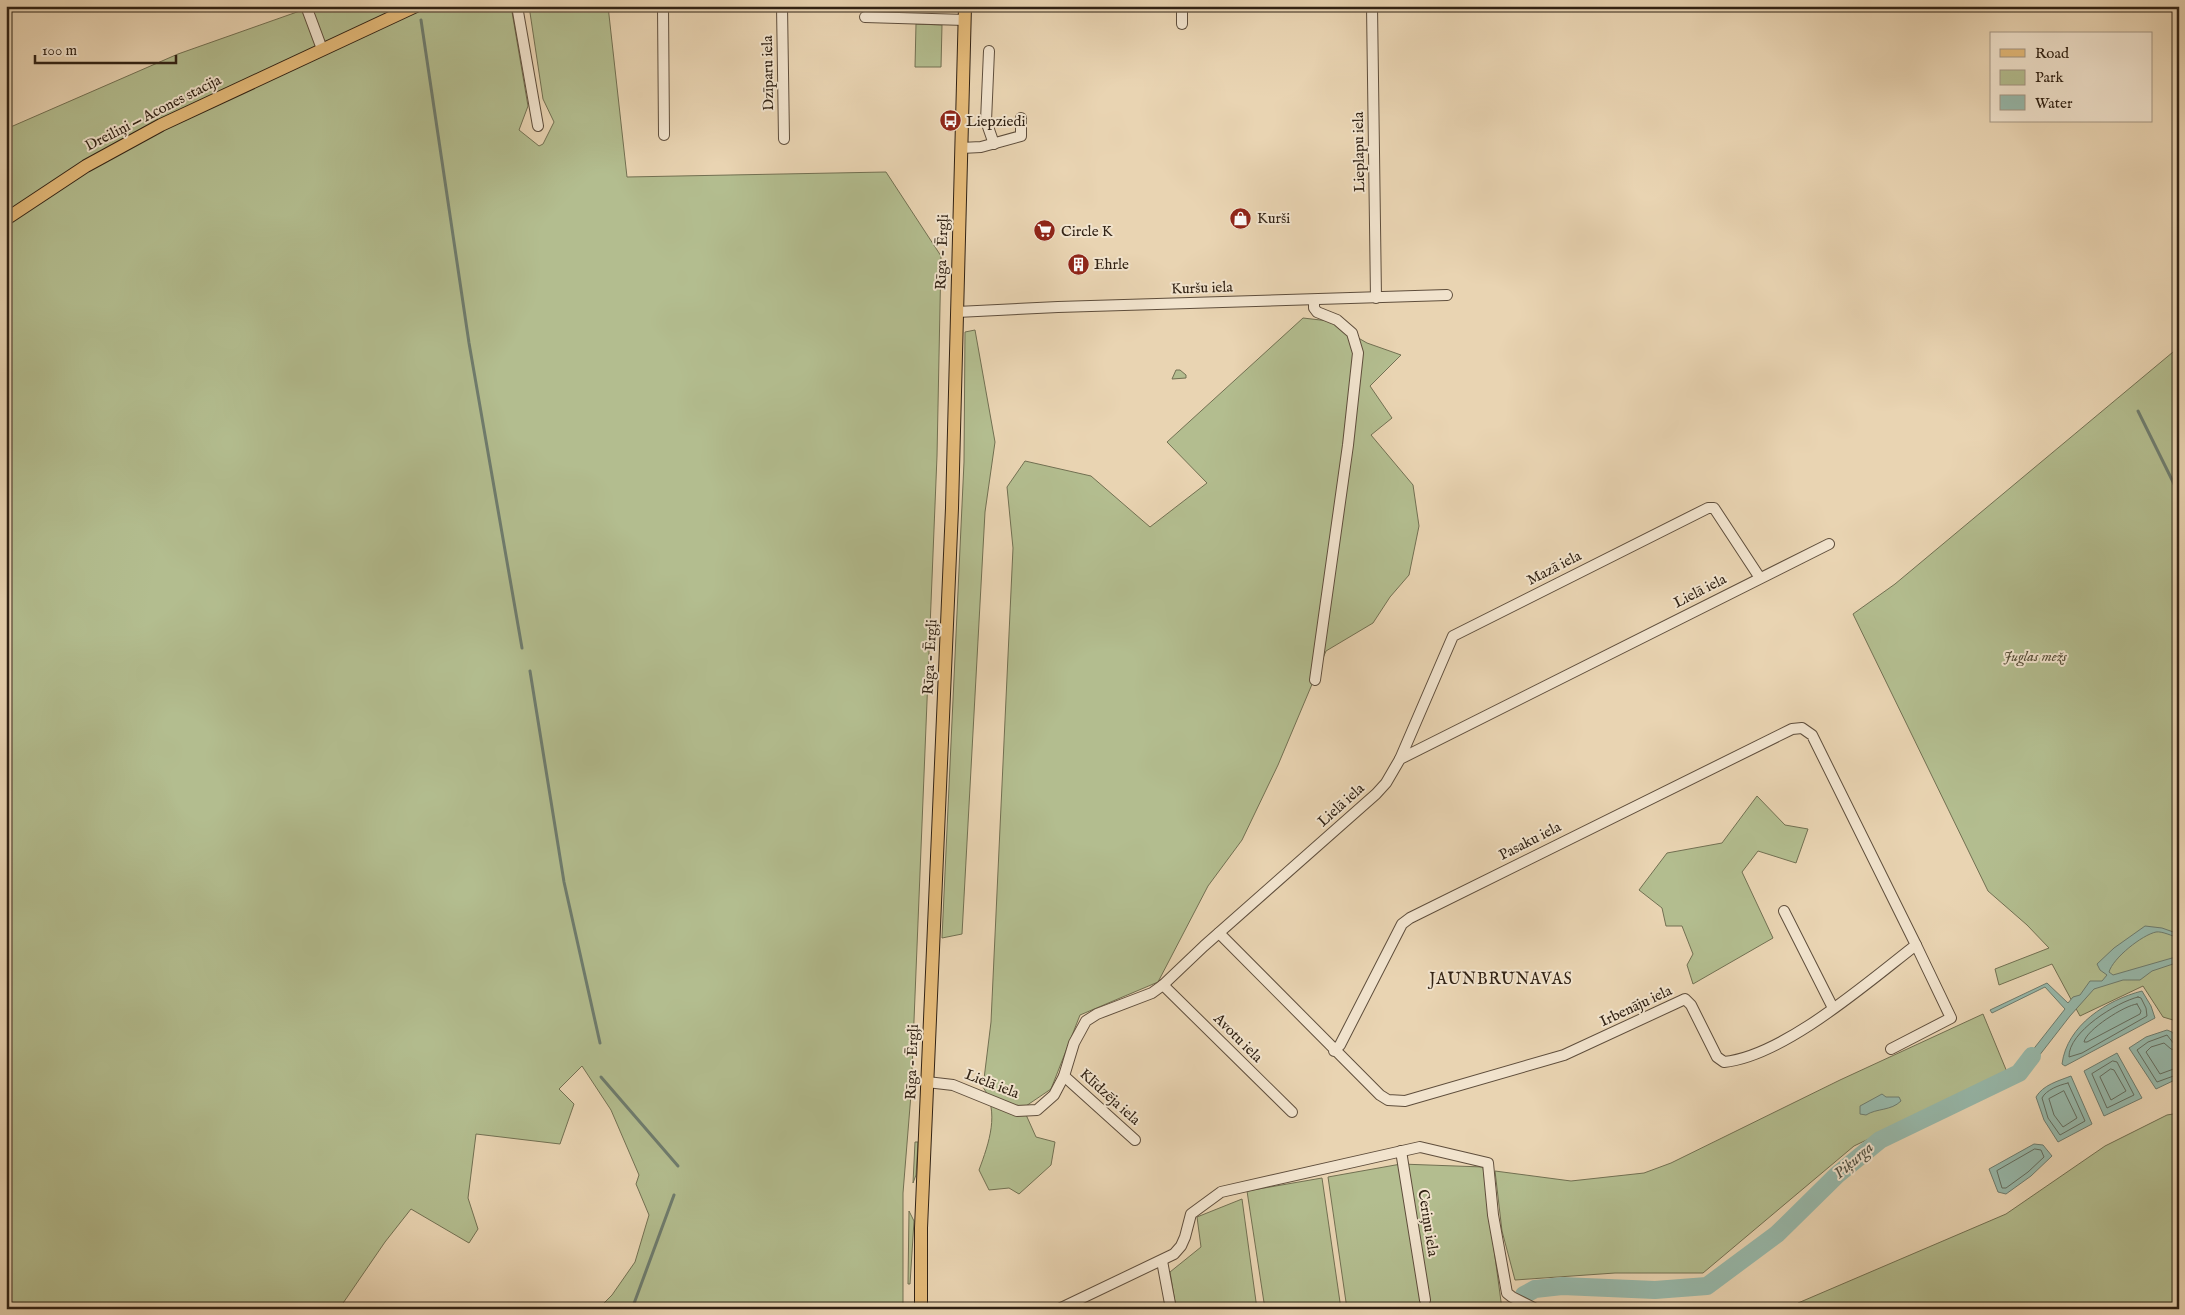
<svg xmlns="http://www.w3.org/2000/svg" width="2185" height="1315" font-family="'IM FELL English',serif">
  <style>
    .green { fill: #b3bd8f; stroke: #727052 }
    .water { fill: #97b8aa; stroke: #6e7c6e }
    .lines { fill: none; stroke-linecap: round; stroke-linejoin: round }
    .shore { stroke: #646d5f; stroke-width: 1 }
    .stream { stroke: #6e7c6e; stroke-width: 3 }
    .river { stroke: #97b8aa; stroke-width: 18 }
    .minor-casing { stroke: #5f4e3c; stroke-width: 12 }
    .major-casing { stroke: #312214; stroke-width: 14 }
    .minor { stroke: #f1e3cd; stroke-width: 10 }
    .major { stroke: #e4ba79; stroke-width: 12 }
    .labels { text-anchor: middle; dominant-baseline: central; stroke-width: 4; stroke-linejoin: round; paint-order: stroke }
    .street-label { font-size: 15px; fill: #312214; stroke: #f1e3cd }
    .poi-label { font-size: 15px; fill: #312214; stroke: #f1e3cd; text-anchor: start }
    .park-label { font-size: 15px; font-style: italic; fill: #524933; stroke: #f1e3cd }
    .neighbourhood-label { font-size: 16px; letter-spacing: 1px; fill: #312214; stroke: #f1e3cd }
    .water-label { font-size: 16px; font-style: italic; fill: #504f41; stroke: #f1e3cd }
  </style>
  <rect width="100%" height="100%" fill="#e9d4b2"/>
  <filter id="stains"><feTurbulence type="fractalNoise" baseFrequency=".004" numOctaves="4"/><feColorMatrix values="0 0 0 0 .2 0 0 0 0 .09 0 0 0 0 .02 0 0 0 .5 -.17"/></filter>
  <radialGradient id="worn" r=".72"><stop offset=".6" stop-color="#630" stop-opacity="0"/><stop offset="1" stop-color="#630" stop-opacity=".3"/></radialGradient>
  <!-- green -->
  <g class="green">
    <polygon points="314,6 511,6 528,106 519,130 539,146 543,144 554,122 543,99 529,6 608,6 627,177 886,172 941,256 937,456 911,1094 903,1193 903,1309 598,1309 612,1295 635,1262 646,1225 649,1215 636,1184 639,1175 611,1110 582,1066 559,1089 574,1104 560,1144 476,1134 468,1198 478,1229 469,1243 411,1209 385,1242 339,1309 6,1309 6,129 178,54"/>
    <polygon points="916,24 942,25 941,67 915,67"/>
    <path d="M1303,318L1329,321L1367,343L1401,355L1370,386L1392,418L1371,435L1413,485L1419,526L1409,575L1390,597L1373,623L1326,651L1278,765L1242,840L1208,886L1158,982L1080,1015L1051,1089L1023,1108L1036,1137L1055,1142L1051,1165L1019,1194L1009,1188L989,1190L979,1170C989,1143 1000,1112 983,1087L991,1022L1013,548L1007,487L1025,461L1091,476L1150,527L1207,483L1167,442Z"/>
    <polygon points="975,330 995,442 985,512 962,934 942,938 964,462 965,332"/>
    <polygon points="2179,347 2179,1027 2173,1020 2163,1017 2143,986 2080,1016 2052,964 1999,985 1995,969 2049,948 2027,925 1988,891 1853,614 1895,584"/>
    <polygon points="1176,370 1180,370 1186,375 1186,378 1172,379"/>
    <polygon points="1757,796 1785,825 1808,829 1796,863 1758,851 1742,872 1773,938 1693,984 1687,965 1693,954 1682,926 1666,926 1662,908 1639,890 1667,853 1722,843"/>
    <polygon points="1983,1014 2007,1072 1854,1146 1703,1273 1615,1273 1515,1280 1502,1231 1495,1171 1571,1181 1644,1173 1671,1163 1840,1080"/>
    <polygon points="2179,1113 2179,1309 1792,1309 1798,1303 2006,1214 2105,1146 2167,1115"/>
    <polygon points="915,1142 918,1142 916,1175 913,1183"/>
    <polygon points="1401,1164 1483,1167 1502,1309 1347,1309 1328,1177"/>
    <polygon points="1322,1178 1341,1309 1265,1309 1247,1191"/>
    <polygon points="1242,1199 1257,1309 1176,1309 1170,1272 1201,1247 1197,1217"/>
    <polygon points="909,1211 914,1221 910,1284 908,1284"/>
  </g>
  <!-- water -->
  <g class="water">
    <path d="M2145,926L2162,928L2179,934V938C2172,936 2162,931 2156,932C2142,935 2113,958 2109,972L2113,975L2179,956V962L2152,971L2140,980H2123L2094,989L2070,1016L2021,1079L2017,1070L2065,1009L2045,987L1992,1013L1990,1010L2047,983L2068,1003L2073,997L2080,995L2090,981H2102L2107,975L2100,970L2097,964L2114,948Z"/>
    <path d="M2142,991L2151,1006L2155,1018L2065,1066L2062,1064C2067,1025 2107,1000 2142,991Z"/>
    <polygon points="2167,1030 2172,1032 2179,1043 2179,1078 2156,1089 2129,1048 2146,1037"/>
    <polygon points="2117,1053 2142,1098 2104,1116 2084,1071"/>
    <path d="M2071,1076L2092,1124L2058,1142L2044,1120L2036,1097C2043,1085 2058,1081 2071,1076Z"/>
    <path d="M1882,1094L1886,1097H1899L1901,1101C1891,1111 1877,1108 1866,1115L1860,1114V1106Z"/>
    <polygon points="2034,1144 2043,1145 2052,1156 2031,1176 2006,1194 1998,1192 1989,1169"/>
  </g>
  <g class="lines">
    <!-- shore -->
    <g class="shore">
      <path d="M2138,997L2141,998L2146,1008L2147,1016L2082,1053L2069,1057C2068,1032 2117,1002 2138,997Z"/>
      <path d="M2137,1004L2141,1011L2140,1014L2087,1042H2084C2086,1030 2125,1005 2137,1004Z"/>
      <polyline points="2179,1045 2174,1044 2167,1035 2148,1042 2137,1050 2157,1082 2179,1074"/>
      <polyline points="2179,1051 2171,1049 2164,1043 2151,1047 2146,1052 2160,1074 2179,1067"/>
      <polygon points="2113,1061 2117,1062 2134,1095 2107,1108 2092,1074"/>
      <polygon points="2111,1069 2114,1070 2126,1091 2111,1100 2100,1077"/>
      <path d="M2068,1083L2085,1121L2060,1135L2048,1118L2042,1098C2046,1090 2059,1085 2068,1083Z"/>
      <polygon points="2064,1091 2077,1118 2063,1127 2054,1115 2049,1099"/>
      <polygon points="2035,1149 2041,1150 2044,1157 2028,1172 2006,1188 2002,1188 1997,1171"/>
    </g>
    <!-- stream -->
    <g class="stream">
      <polyline points="421,20 469,343 522,648"/>
      <polyline points="2138,411 2179,494"/>
      <polyline points="530,671 564,882 600,1043"/>
      <polyline points="601,1077 678,1166"/>
      <polyline points="632,1309 674,1195"/>
    </g>
    <!-- river -->
    <polyline class="river" points="1522,1309 1524,1295 1535,1289 1562,1286 1655,1290 1707,1286 1777,1234 1837,1175 1880,1140 2019,1073 2032,1056"/>
    <defs>
      <g id="minor">
        <polyline points="306,6 322,49"/>
        <polyline points="517,6 538,126"/>
        <polyline points="663,6 664,135"/>
        <polyline points="782,6 784,139"/>
        <polyline points="1372,6 1376,298"/>
        <polyline points="865,17 965,20"/>
        <polyline points="1182,24 1182,6"/>
        <polyline points="989,51 986,121 994,144"/>
        <polyline points="961,148 981,147 1021,136 1021,118"/>
        <polyline points="1314,300 1314,308 1317,312 1337,320 1352,333 1358,353 1348,445 1315,680"/>
        <polyline points="957,312 1058,307 1447,295"/>
        <polyline points="1400,759 1453,636 1708,508 1714,508 1760,578"/>
        <polyline points="1784,911 1833,1008"/>
        <path d="M1219,933L1380,1095L1388,1100L1405,1101L1564,1055L1685,999L1691,1005L1717,1057L1724,1062C1784,1056 1868,982 1916,945L1812,735L1802,728L1792,729L1410,918L1402,924L1340,1045L1334,1051"/>
        <polyline points="1163,985 1292,1112"/>
        <polyline points="1891,1049 1951,1018 1916,945"/>
        <polyline points="1064,1076 1135,1140"/>
        <polyline points="927,1082 953,1085 1017,1111 1037,1110 1054,1095 1064,1076 1074,1043 1086,1021 1097,1014 1152,993 1163,985 1204,946 1376,794 1386,783 1400,759 1829,544"/>
        <polyline points="1401,1151 1425,1300"/>
        <polyline points="1162,1261 1171,1309"/>
        <polyline points="1059,1309 1174,1254 1181,1246 1185,1237 1191,1214 1221,1192 1420,1147 1488,1163 1493,1215 1507,1293 1512,1297 1536,1309"/>
      </g>
      <g id="major">
        <polyline points="6,219 86,166 161,125 416,6"/>
        <polyline points="921,1309 921,1228 952,508 965,6"/>
      </g>
    </defs>
    <!-- minor casing -->
    <use href="#minor" class="minor-casing"/>
    <!-- major casing -->
    <use href="#major" class="major-casing"/>
    <!-- minor -->
    <use href="#minor" class="minor"/>
    <!-- major -->
    <use href="#major" class="major"/>
  </g>
  <!-- icons -->
  <defs>
    <symbol id="bus-disc" viewBox="-11 -11 22 22"><circle r="9.5" fill="#8f2418" stroke="#f1e3cd"/><path d="M-5-6H5V4H4V6H2V4H-2V6H-4V4H-5ZM-3.5-4V0h7V-4ZM-3.5 1.2v1.5H-2V1.2ZM2 1.2v1.5H3.5V1.2Z" fill="#fff"/></symbol>
    <symbol id="shop-disc" viewBox="-11 -11 22 22"><circle r="9.5" fill="#8f2418" stroke="#f1e3cd"/><path d="M-5-2.5h2.3a2.7 3.5 0 0 1 5.4 0H5L5.5 6h-11ZM-1.5-2.5h3a1.5 2.3 0 0 0-3 0Z" fill="#fff"/></symbol>
    <symbol id="supermarket-disc" viewBox="-11 -11 22 22"><circle r="9.5" fill="#8f2418" stroke="#f1e3cd"/><path d="M-6-5.5h2.5l.6 2H6L4.5 2H-2.5L-4.4-4H-6ZM-1.5 3.2a1.3 1.3 0 1 0 .1 0ZM3 3.2a1.3 1.3 0 1 0 .1 0Z" fill="#fff"/></symbol>
    <symbol id="building-disc" viewBox="-11 -11 22 22"><circle r="9.5" fill="#8f2418" stroke="#f1e3cd"/><path d="M-4-6H4V6H1V3H-1V6H-4ZM-2.5-4.3h1.7v1.8h-1.7ZM.8-4.3h1.7v1.8H.8ZM-2.5-1h1.7V.8h-1.7ZM.8-1h1.7V.8H.8Z" fill="#fff"/></symbol>
  </defs>
  <g fill-rule="evenodd">
    <use href="#bus-disc" x="938" y="108" width="25" height="25"/>
    <use href="#shop-disc" x="1228" y="206" width="25" height="25"/>
    <use href="#supermarket-disc" x="1032" y="218" width="25" height="25"/>
    <use href="#building-disc" x="1066" y="252" width="25" height="25"/>
  </g>
  <g class="labels">
    <!-- street labels -->
    <g class="street-label">
      <text transform="translate(768 73) rotate(-91)">Dzīparu iela</text>
      <text transform="translate(153 113) rotate(-27)">Dreiliņi — Acones stacija</text>
      <text transform="translate(1359 152) rotate(-91)">Lieplapu iela</text>
      <text transform="translate(942 252) rotate(-88)">Rīga - Ērgļi</text>
      <text transform="translate(1202 288) rotate(-2)">Kuršu iela</text>
      <text transform="translate(1554 568) rotate(-27)">Mazā iela</text>
      <text transform="translate(1700 591) rotate(-27)">Lielā iela</text>
      <text transform="translate(930 657) rotate(-87)">Rīga - Ērgļi</text>
      <text transform="translate(1341 805) rotate(-42)">Lielā iela</text>
      <text transform="translate(1530 841) rotate(-27)">Pasaku iela</text>
      <text transform="translate(1636 1006) rotate(-25)">Irbenāju iela</text>
      <text transform="translate(1238 1038) rotate(45)">Avotu iela</text>
      <text transform="translate(912 1062) rotate(-88)">Rīga - Ērgļi</text>
      <text transform="translate(992 1084) rotate(21)">Lielā iela</text>
      <text transform="translate(1110 1097) rotate(42)">Klīdzēja iela</text>
      <text transform="translate(1428 1223) rotate(81)">Ceriņu iela</text>
    </g>
    <!-- poi labels -->
    <g class="poi-label">
      <text x="966" y="121">Liepziedi</text>
      <text x="1257" y="218">Kurši</text>
      <text x="1061" y="231">Circle K</text>
      <text x="1094" y="264">Ehrle</text>
    </g>
    <!-- park labels -->
    <g class="park-label">
      <text x="2035" y="656">Juglas mežs</text>
    </g>
    <!-- neighbourhood labels -->
    <g class="neighbourhood-label">
      <text x="1501" y="980">JAUNBRUNAVAS</text>
    </g>
    <!-- water labels -->
    <g class="water-label">
      <text transform="translate(1854 1161) rotate(-41)">Piķurga</text>
    </g>
  </g>
  <!-- margin -->
  <rect width="2185" height="1315" fill="none" stroke="#e9d4b2" stroke-width="25"/>
  <rect x="8" y="8" width="2170" height="1300" fill="none" stroke="#312214" stroke-width="2.5"/>
  <rect x="12" y="12" width="2160" height="1290" fill="none" stroke="#312214"/>
  <!-- legend -->
  <rect x="1990" y="32" width="162" height="90" fill="#f1e3cd" stroke="#a49683"/>
  <rect x="2000" y="49" width="25" height="8" fill="#e4ba79" stroke="#a49683"/>
  <text x="2035" y="58" font-size="15" fill="#312214">Road</text>
  <rect x="2000" y="70" width="25" height="15" fill="#b3bd8f" stroke="#a49683"/>
  <text x="2035" y="82" font-size="15" fill="#312214">Park</text>
  <rect x="2000" y="95" width="25" height="15" fill="#97b8aa" stroke="#a49683"/>
  <text x="2035" y="108" font-size="15" fill="#312214">Water</text>
  <!-- scale -->
  <path d="M35 55v8h141v-8" fill="none" stroke="#312214" stroke-width="2.5"/>
  <text x="42" y="55" font-size="15" fill="#312214" stroke="#f1e3cd" stroke-width="4" paint-order="stroke">100 m</text>
  <rect width="100%" height="100%" filter="url(#stains)"/>
  <rect width="100%" height="100%" fill="url(#worn)"/>
</svg>
